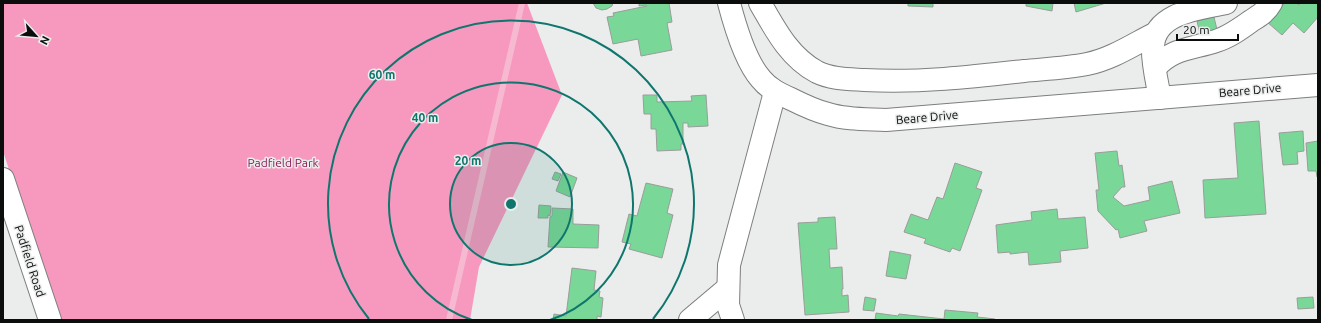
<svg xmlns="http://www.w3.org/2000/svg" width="1321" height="323" font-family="Ubuntu,sans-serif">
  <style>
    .green { fill: #f798bf }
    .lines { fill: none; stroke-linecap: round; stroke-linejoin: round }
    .stream { stroke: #f6b9d0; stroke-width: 6 }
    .building { fill: #79d797; stroke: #9a9d9b }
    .minor-casing { stroke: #7c7f7d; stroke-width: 24 }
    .minor { stroke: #fff; stroke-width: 22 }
    .ring { fill: none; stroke: #0f766e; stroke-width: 2 }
    .labels { text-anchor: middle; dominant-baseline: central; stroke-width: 3; stroke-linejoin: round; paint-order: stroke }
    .street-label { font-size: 12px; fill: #0b0c0c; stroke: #eaedeb }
    .park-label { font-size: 12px; fill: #8d1a57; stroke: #eaedeb }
    .centre { fill: #0f766e; stroke: #eaedeb; stroke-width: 2 }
    .ring-label { font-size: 12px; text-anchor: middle; font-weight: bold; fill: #0f766e; stroke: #eaedeb; stroke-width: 3; stroke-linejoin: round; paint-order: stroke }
  </style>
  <rect width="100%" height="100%" fill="#eaedeb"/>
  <!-- green -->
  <polygon class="green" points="3,3 527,3 562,95 479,267 470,320 58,320 3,151"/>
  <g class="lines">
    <!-- stream -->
    <polyline class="stream" points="449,320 522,3"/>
  </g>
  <!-- building -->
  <g class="building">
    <polygon points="593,3 613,3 612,6 607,9 602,10 596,8"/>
    <polygon points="639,3 669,3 672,22 667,23 672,50 641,56 638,39 613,44 607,17 614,16 613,13 647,6 646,5 639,6"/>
    <polygon points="908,3 933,3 933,7 908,6"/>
    <polygon points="1026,3 1053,3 1052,11 1026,6"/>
    <polygon points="1074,3 1106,3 1076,12"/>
    <polygon points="1285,3 1296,3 1299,5 1300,3 1318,3 1318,17 1304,33 1293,23 1282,35 1267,22"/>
    <polygon points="1214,17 1218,34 1201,38 1197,21"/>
    <polygon points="643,95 657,95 657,102 692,101 691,96 706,95 708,126 688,127 688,123 683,123 683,144 681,144 681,150 657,151 656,129 651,129 651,114 644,114"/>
    <polygon points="1259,121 1266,214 1205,218 1203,180 1238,178 1234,123"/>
    <polygon points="1303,131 1304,151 1297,152 1298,164 1283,165 1279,133"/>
    <polygon points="1318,141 1318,177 1317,177 1316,171 1308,171 1306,143"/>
    <polygon points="1117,151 1119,166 1122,165 1125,187 1122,187 1113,197 1124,206 1150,200 1148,187 1172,181 1180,213 1144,221 1147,231 1120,238 1118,229 1116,230 1098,211 1096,190 1099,190 1095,153"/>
    <polygon points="955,163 982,172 976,188 982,190 960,251 952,248 950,252 924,243 926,239 904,232 911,214 928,220 937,197 943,199"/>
    <polygon points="555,172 561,174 558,181 552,179"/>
    <polygon points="563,172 577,178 570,197 556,191"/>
    <polygon points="646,183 673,189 667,213 673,215 662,258 629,249 631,244 622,242 629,214 637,216"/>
    <polygon points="539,205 551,206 550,216 548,215 548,218 538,218"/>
    <polygon points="552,208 573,209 573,224 599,225 598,248 548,247 550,217 552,216"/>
    <polygon points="1057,209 1058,219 1085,217 1088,248 1060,251 1061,262 1029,265 1028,252 1010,254 1010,252 998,253 996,225 1032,220 1031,212"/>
    <polygon points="835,217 837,249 829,249 830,268 842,267 843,289 842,289 842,296 848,295 849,312 805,315 798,223 818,222 818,218"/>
    <polygon points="890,251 911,255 906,279 886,276"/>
    <polygon points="572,268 596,271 594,290 600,291 599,297 603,298 601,317 597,316 597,320 553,320 554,314 566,316"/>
    <polygon points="865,297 876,299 874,311 863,310"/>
    <polygon points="1313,297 1314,308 1298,309 1297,298"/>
    <polygon points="945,310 978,313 977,317 995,319 995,320 875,320 876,313 898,316 899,314 944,319"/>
  </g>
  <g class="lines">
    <defs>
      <g id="minor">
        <path d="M729,3C735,26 745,61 761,79C769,89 780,94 791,99C803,105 815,111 828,114C847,120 867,119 886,120L1318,85"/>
        <path d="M760,3C775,29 789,57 817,72C831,79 849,79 864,80C918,83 971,77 1024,71C1045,69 1067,68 1087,64C1112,59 1134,44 1156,33"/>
        <path d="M1155,68C1172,48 1192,49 1216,41C1229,37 1240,29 1251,21C1259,16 1266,12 1271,3"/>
        <path d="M1160,98C1157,81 1152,63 1153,46C1155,12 1200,9 1226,3"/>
        <polyline points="3,179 50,320"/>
        <polyline points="690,320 728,288"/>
        <polyline points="733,320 728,305 729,265 775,92"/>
      </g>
    </defs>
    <!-- minor casing -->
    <use href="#minor" class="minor-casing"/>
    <!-- minor -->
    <use href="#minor" class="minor"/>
  </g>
  <!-- distance rings -->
  <circle cx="511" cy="204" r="61" fill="#0f766e" fill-opacity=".12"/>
  <g class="ring">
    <circle cx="511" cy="204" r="61"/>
    <path d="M472 320A122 122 0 1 1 550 320"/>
    <path d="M369 319A183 183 0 1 1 653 319"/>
  </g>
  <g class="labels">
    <!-- street labels -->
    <g class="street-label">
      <text transform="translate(1250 90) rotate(-5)">Beare Drive</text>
      <text transform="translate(927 117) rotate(-5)">Beare Drive</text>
      <text transform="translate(30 261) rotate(72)">Padfield Road</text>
    </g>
    <!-- park labels -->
    <g class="park-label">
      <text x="283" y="162">Padfield Park</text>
    </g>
  </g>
  <circle cx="511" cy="204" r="6" class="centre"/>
  <g class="ring-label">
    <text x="382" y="79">60 m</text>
    <text x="425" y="122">40 m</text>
    <text x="468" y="165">20 m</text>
  </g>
  <!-- border -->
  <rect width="1321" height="323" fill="none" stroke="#0b0c0c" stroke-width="8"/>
  <!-- north arrow -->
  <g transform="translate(36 36) rotate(117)" stroke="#eaedeb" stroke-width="3" paint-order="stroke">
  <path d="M0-3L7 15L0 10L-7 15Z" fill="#0b0c0c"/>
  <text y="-6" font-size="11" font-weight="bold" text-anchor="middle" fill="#0b0c0c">N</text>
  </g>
  <!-- scale -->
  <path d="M1177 34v6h61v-6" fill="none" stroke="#0b0c0c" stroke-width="2"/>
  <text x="1183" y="34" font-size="12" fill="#0b0c0c" stroke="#eaedeb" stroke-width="3" paint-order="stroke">20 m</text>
</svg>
